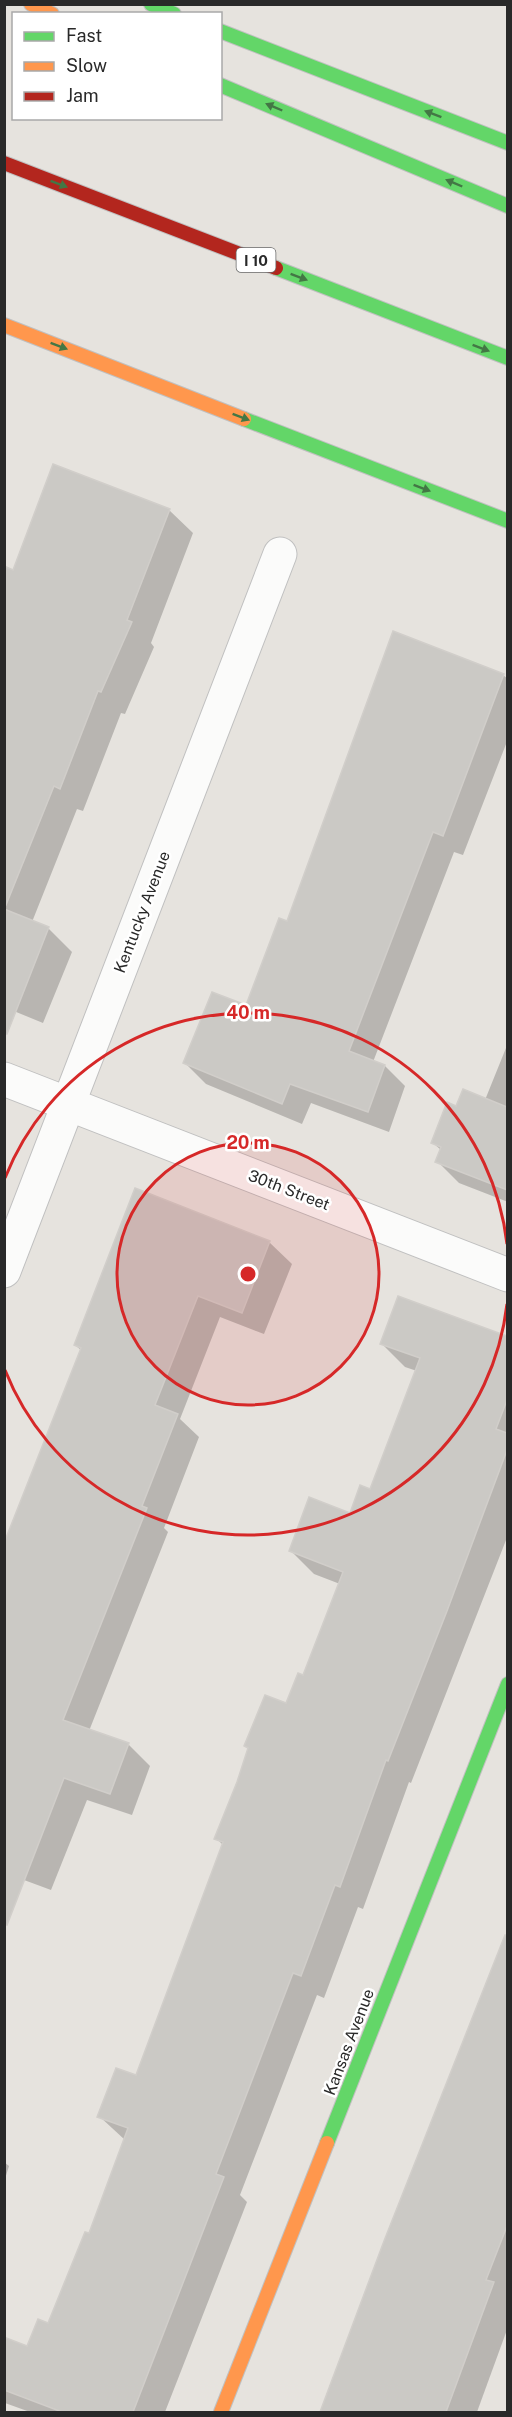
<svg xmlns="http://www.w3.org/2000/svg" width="512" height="2417" font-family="'Public Sans',sans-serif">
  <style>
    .shadow { fill: #0003 }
    .building { fill: #cbc9c5; stroke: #d1ceca; stroke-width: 1.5 }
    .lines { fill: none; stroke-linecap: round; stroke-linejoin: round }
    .street-casing { stroke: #c0c0c0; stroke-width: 35 }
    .fast-casing { stroke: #c0c0c0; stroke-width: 16 }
    .slow-casing { stroke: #c0c0c0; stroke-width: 16 }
    .jam-casing { stroke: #c0c0c0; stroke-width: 16 }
    .street { stroke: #fbfbfa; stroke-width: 33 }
    .fast { stroke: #63d668; stroke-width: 14 }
    .slow { stroke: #ff974d; stroke-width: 14 }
    .jam { stroke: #b3261e; stroke-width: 14 }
    .oneway { fill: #437745 }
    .ring { fill: none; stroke: #d62828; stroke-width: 3 }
    .labels { text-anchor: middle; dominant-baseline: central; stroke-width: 5; stroke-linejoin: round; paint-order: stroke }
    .shield { fill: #fff; stroke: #696969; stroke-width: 1.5 }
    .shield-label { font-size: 15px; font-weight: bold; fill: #292929 }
    .street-label { font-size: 16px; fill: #292929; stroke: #fff }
    .centre { fill: #d62828; stroke: #fff; stroke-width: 3 }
    .ring-label { font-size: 18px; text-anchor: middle; font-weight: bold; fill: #d62828; stroke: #fff; stroke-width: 5; stroke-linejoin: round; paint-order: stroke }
  </style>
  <rect width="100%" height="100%" fill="#e6e3de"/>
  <!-- shadow -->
  <g class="shadow">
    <polygon points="169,510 193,533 151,643 154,647 125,714 121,713 83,811 77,809 32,922 48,928 72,952 43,1023 4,1007 4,586"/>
    <polygon points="503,675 508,679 508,739 463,855 454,852 373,1062 385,1066 405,1086 389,1132 311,1103 302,1124 206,1084 185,1063 247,1007 288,923"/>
    <polygon points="508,1043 508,1202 459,1183 437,1161 441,1150 433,1143 457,1108 485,1100"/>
    <polygon points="269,1242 292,1264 264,1334 220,1317 180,1419 199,1437 164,1528 168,1532 89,1731 128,1744 150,1766 132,1815 87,1800 51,1890 24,1880 4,1929 4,1546 82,1351 75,1345"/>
    <polygon points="398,1298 508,1338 508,1535 411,1783 409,1782 363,1909 358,1907 324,1998 317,1995 240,2195 247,2202 165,2412 30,2412 5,2403 4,2338 28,2348 49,2325 90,2235 125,2140 99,2116 137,2077 223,1845 216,1838 249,1749 246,1746 287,1705 304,1677 340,1584 314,1574 291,1551 351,1515 371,1491 417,1371 405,1367 382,1344"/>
    <polygon points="508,1931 508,2327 477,2412 320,2412"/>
    <polygon points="4,2162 9,2166 4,2182"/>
  </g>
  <!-- building -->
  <g class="building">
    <polygon points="53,464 170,509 127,620 132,622 101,692 98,691 60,789 54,786 6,905 4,904 4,566 13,570"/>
    <polygon points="393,631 504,674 443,836 433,832 349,1051 385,1065 368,1112 290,1084 282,1104 183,1063 212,992 246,1005 279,918 287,921"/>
    <polygon points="4,909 49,927 7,1034 4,1034"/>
    <polygon points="463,1089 507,1107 507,1190 435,1162 441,1147 431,1143 447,1102 456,1106"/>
    <polygon points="135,1188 270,1241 242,1313 198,1296 155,1405 178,1414 142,1506 147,1508 63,1720 129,1743 110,1794 64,1778 7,1925 4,1924 4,1543 81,1348 74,1345"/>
    <polygon points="398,1296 507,1336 507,1400 496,1429 507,1433 507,1450 447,1611 388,1761 386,1760 340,1887 335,1885 301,1976 293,1973 216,2174 224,2177 133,2412 62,2412 4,2390 4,2337 27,2346 38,2319 48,2323 85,2232 89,2233 128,2128 97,2117 116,2068 136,2075 223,1842 214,1839 237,1782 248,1748 244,1746 265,1695 286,1703 298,1673 303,1675 343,1572 289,1551 309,1497 350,1513 360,1485 370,1489 420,1358 380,1344"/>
    <polygon points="505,1935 507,1936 507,2226 486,2280 494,2282 446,2412 320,2412 384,2241"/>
  </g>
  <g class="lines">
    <defs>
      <g id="street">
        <polyline points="4,1079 508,1275"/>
        <polyline points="4,1271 280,554"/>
      </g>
      <g id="fast">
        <polyline points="151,4 174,14"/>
        <polyline points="220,31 508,143"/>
        <polyline points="220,85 508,206"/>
        <polyline points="276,268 508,358"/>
        <polyline points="244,419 508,521"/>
        <polyline points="327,2143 508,1684"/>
      </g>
      <g id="slow">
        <polyline points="31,4 52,14"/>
        <polyline points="4,325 244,419"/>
        <polyline points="221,2412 327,2143"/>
      </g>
      <polyline id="jam" points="4,163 276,268"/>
    </defs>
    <!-- street casing -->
    <use href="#street" class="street-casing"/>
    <!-- fast casing -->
    <use href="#fast" class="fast-casing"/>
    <!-- slow casing -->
    <use href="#slow" class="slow-casing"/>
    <!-- jam casing -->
    <use href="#jam" class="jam-casing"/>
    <!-- street -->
    <use href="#street" class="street"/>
    <!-- fast -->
    <use href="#fast" class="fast"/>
    <!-- slow -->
    <use href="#slow" class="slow"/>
    <!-- jam -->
    <use href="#jam" class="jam"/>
  </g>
  <!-- one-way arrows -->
  <defs><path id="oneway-solid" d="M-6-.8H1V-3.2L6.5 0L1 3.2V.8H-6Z" transform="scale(1.5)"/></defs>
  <g class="oneway">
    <use href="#oneway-solid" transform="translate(274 107) rotate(-157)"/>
    <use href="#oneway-solid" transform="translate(433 114) rotate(-159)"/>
    <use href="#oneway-solid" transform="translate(454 183) rotate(-157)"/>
    <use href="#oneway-solid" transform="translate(59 184) rotate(21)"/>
    <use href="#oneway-solid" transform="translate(299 277) rotate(21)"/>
    <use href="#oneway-solid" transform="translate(59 346) rotate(21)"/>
    <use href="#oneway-solid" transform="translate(481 348) rotate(21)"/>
    <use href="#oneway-solid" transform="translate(241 417) rotate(21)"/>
    <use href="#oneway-solid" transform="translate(422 488) rotate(21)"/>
  </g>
  <!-- distance rings -->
  <circle cx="248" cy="1274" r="131" fill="#d62828" fill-opacity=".12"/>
  <g class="ring">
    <circle cx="248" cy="1274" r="131"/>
    <path d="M507 1304A261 261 0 0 1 5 1370M5 1178A261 261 0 0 1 507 1244"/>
  </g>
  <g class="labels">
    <!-- shield labels -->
    <rect class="shield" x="236.5" y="248" width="39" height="24" rx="4.5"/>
    <g class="shield-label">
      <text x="256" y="260">I 10</text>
    </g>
    <!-- street labels -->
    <g class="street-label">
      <text transform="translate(142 912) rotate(-69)">Kentucky Avenue</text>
      <text transform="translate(289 1190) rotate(21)">30th Street</text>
      <text transform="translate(349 2042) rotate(-69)">Kansas Avenue</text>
    </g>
  </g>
  <circle cx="248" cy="1274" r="9" class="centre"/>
  <g class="ring-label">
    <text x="248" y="1019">40 m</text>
    <text x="248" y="1149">20 m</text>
  </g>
  <!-- border -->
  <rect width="512" height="2417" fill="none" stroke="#292929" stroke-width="12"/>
  <!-- legend -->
  <rect x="12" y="12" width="210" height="108" fill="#ffffff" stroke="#a9a9a9" stroke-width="1.5"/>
  <rect x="24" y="32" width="30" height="9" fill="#63d668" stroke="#a9a9a9" stroke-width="1.5"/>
  <text x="66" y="42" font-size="18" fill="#292929">Fast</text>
  <rect x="24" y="62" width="30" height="9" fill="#ff974d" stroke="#a9a9a9" stroke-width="1.5"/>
  <text x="66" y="72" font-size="18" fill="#292929">Slow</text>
  <rect x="24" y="92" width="30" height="9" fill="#b3261e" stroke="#a9a9a9" stroke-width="1.5"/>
  <text x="66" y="102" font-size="18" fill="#292929">Jam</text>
</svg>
